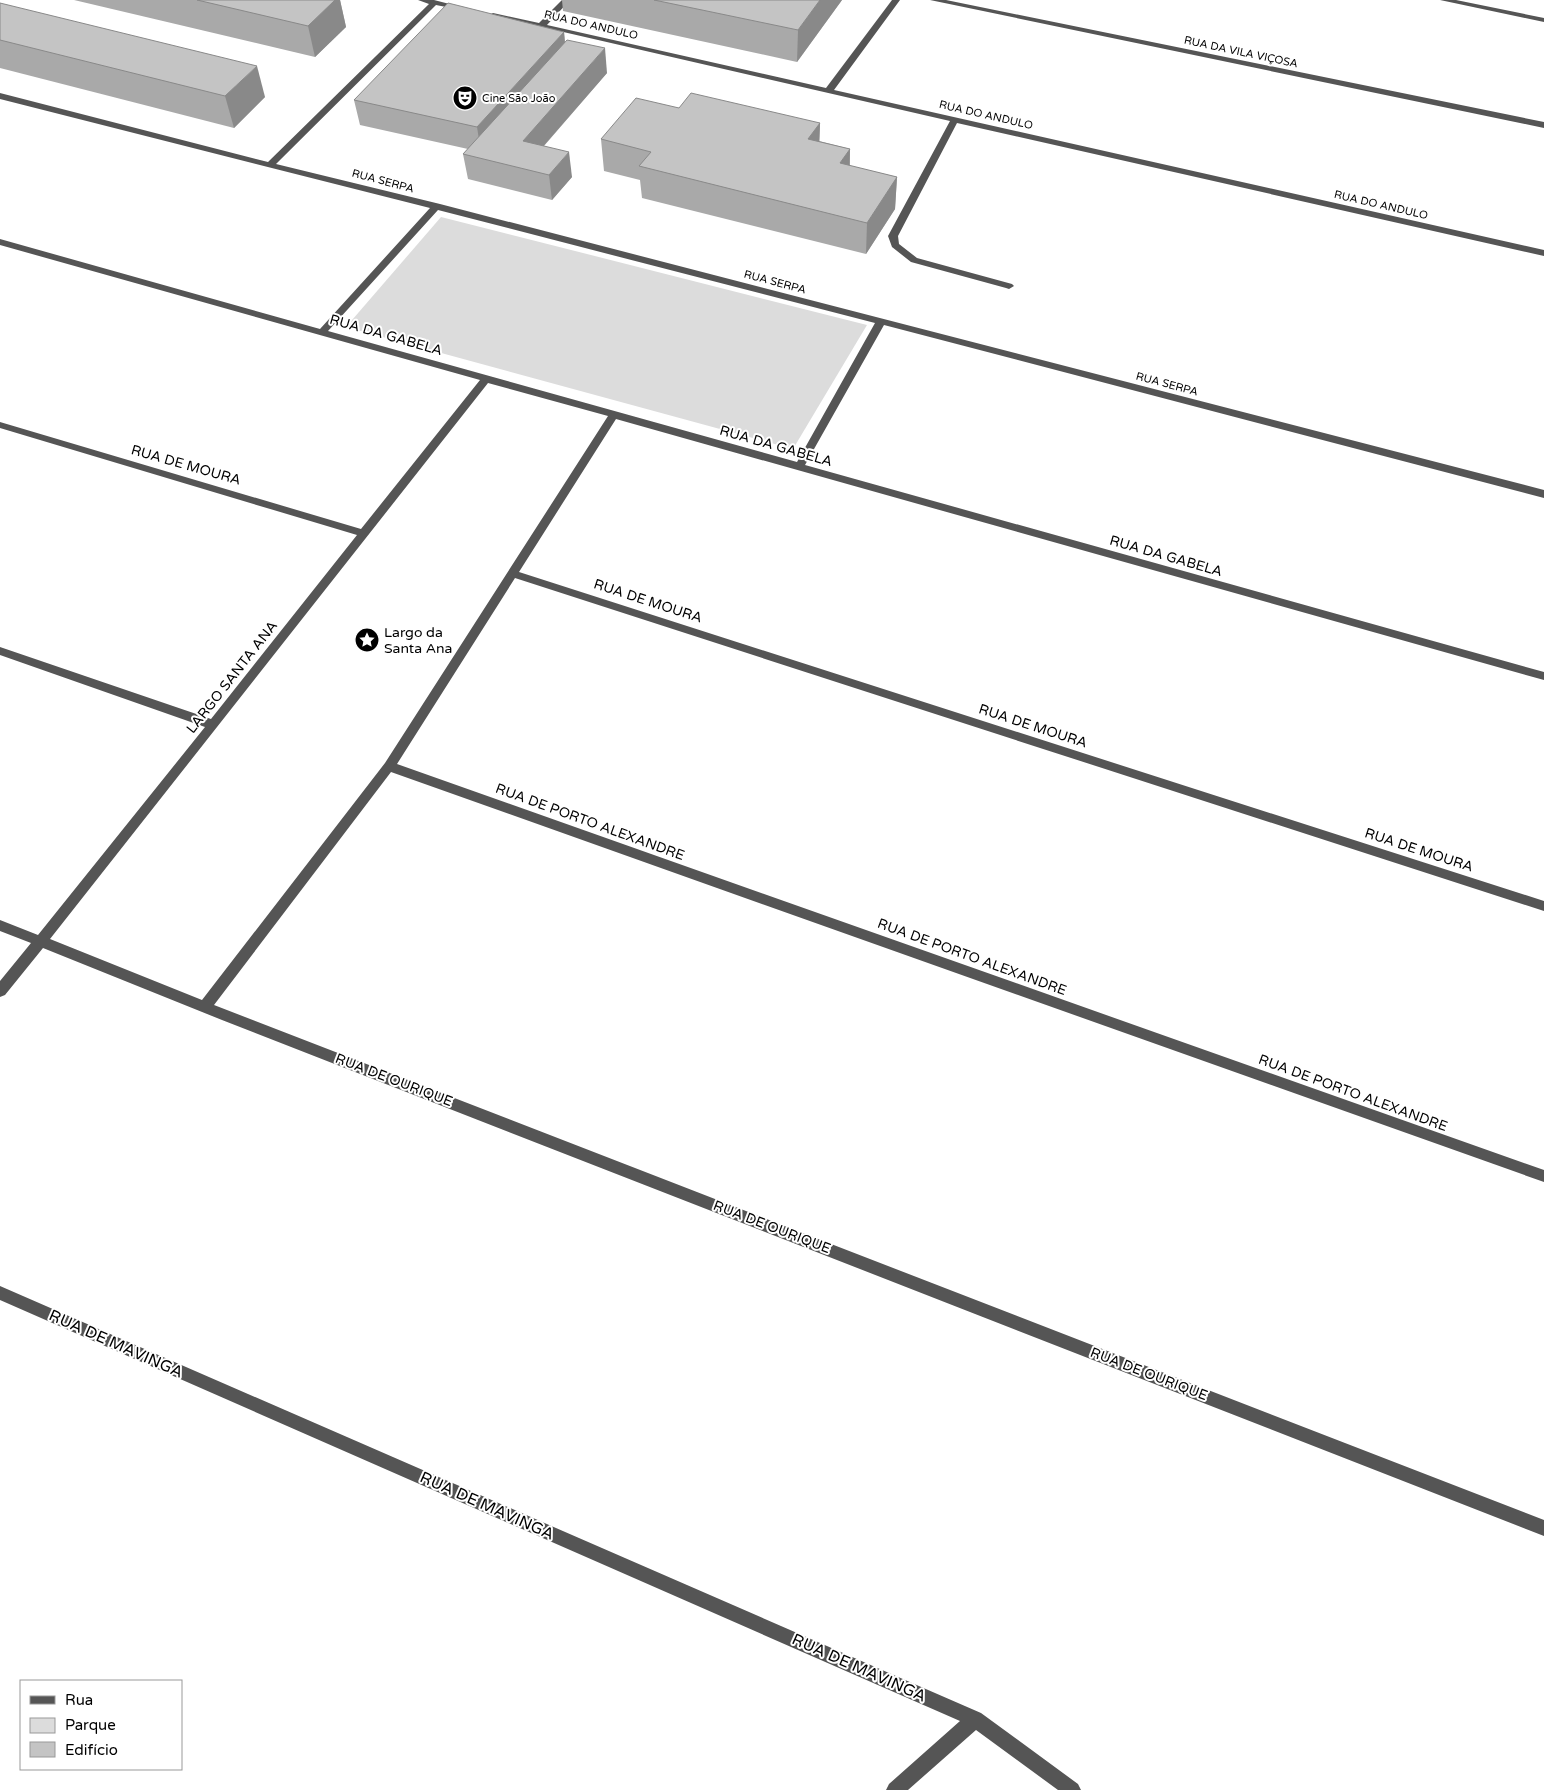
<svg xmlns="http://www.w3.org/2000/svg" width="1544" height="1790" font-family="'Varela Round',sans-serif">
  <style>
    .green { fill: #dcdcdc }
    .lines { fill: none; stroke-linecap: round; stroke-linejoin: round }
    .minor { fill: #555; fill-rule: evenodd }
    .wall { fill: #a9a9a9 }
    .shaded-wall { fill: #898989 }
    .building { fill: #c4c4c4; stroke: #898989 }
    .labels { text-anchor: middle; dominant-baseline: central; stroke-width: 4; stroke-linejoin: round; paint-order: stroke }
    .far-street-label { font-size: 11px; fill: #000; stroke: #fff }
    .far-poi-label { font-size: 11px; fill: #000; stroke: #fff; text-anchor: start }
    .street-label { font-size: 14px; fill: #000; stroke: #fff }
    .poi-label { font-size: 14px; fill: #000; stroke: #fff; text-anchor: start }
    .near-street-label { font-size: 16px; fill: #000; stroke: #fff }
  </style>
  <rect width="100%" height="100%" fill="#fff"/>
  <!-- green -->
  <polygon class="green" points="441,217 867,325 793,449 346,327"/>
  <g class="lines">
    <!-- minor -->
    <g class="minor">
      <path d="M418,0H434L465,8L461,10L436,5L276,164L440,204L1544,490V498L884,325L805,465L1544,672V680L616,419L519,572L1544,901V911L515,578L397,764L1544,1170V1182L391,772L214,1005L1544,1520V1536L222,1020L43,948L5,995L0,997V981L31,943L0,931V920L38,935L205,727L0,655V647L211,719L357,535L0,428V422L361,529L480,380L0,245V239L320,329L430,208L0,99V93L268,162L429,4ZM438,210L875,323L797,462L328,331ZM488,383L608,416L385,763L202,1000L50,939Z"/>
      <polygon points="562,0 570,0 547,25 826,88 892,0 900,0 834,90 1544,250 1544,256 957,123 898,236 899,244 917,258 1012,284 1014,286 1009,289 1006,288 911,262 892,247 888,236 950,121 489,15 493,13 539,23"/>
      <polygon points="930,0 946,0 1544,122 1544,128"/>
      <polygon points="1440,0 1456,0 1544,18 1544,22"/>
      <polygon points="0,1286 981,1713 1078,1784 1081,1790 1058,1790 976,1730 908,1790 886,1790 889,1784 960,1721 0,1300"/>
    </g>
  </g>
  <!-- wall -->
  <g class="wall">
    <polygon points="74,0 340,0 346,27 315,57"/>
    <polygon points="562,0 842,0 797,62 563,11"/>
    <polygon points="0,3 265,97 234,128 0,68"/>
    <polygon points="564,32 565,43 607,73 544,146 572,177 552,200 468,179 463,154 468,149 360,125 354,100"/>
    <polygon points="679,108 820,123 819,141 850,149 850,166 897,177 895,209 866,254 642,198 640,180 604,171 601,139"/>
  </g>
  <!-- shaded-wall -->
  <g class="shaded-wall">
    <polygon points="335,0 340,0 346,27 315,57 308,26"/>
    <polygon points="820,0 842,0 797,62 798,30"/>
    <polygon points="564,32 566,56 481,152 477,127"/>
    <polygon points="605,48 607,73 526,166 523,141"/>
    <polygon points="257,66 265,97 234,128 225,96"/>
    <polygon points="820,123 819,155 808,139"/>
    <polygon points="850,149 849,180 840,163"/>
    <polygon points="569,152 572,177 552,200 549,175"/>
    <polygon points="897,177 895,209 866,254 867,223"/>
  </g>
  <!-- building -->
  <g class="building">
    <polygon points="197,0 335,0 308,26"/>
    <polygon points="654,0 820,0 798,30"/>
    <polygon points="0,3 257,66 225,96 0,40"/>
    <polygon points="448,3 564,32 477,127 354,100"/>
    <polygon points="567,40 605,48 523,141 569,152 549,175 463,154"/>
    <polygon points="691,93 820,123 808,139 850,149 840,163 897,177 867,223 639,166 651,152 601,139 636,98 679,108"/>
  </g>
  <!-- icons -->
  <defs>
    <symbol id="theatre-disc" viewBox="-11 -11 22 22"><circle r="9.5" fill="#000" stroke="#fff"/><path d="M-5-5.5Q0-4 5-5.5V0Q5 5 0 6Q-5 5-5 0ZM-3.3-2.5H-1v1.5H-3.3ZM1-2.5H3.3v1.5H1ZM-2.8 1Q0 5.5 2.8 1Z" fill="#fff"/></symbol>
    <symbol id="sight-disc" viewBox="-11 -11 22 22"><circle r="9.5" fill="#000" stroke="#fff"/><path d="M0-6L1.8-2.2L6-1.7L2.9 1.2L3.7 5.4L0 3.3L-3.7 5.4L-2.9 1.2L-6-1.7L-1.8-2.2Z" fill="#fff"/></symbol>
  </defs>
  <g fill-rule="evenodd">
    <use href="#theatre-disc" x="451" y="84" width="28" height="28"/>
    <use href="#sight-disc" x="353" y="626" width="28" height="28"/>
  </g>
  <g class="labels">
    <!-- far-street labels -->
    <g class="far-street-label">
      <text transform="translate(591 25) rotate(13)">RUA DO ANDULO</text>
      <text transform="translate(1241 52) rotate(12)">RUA DA VILA VIÇOSA</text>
      <text transform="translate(986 115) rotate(13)">RUA DO ANDULO</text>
      <text transform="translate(383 181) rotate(15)">RUA SERPA</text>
      <text transform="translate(1381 205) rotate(13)">RUA DO ANDULO</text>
      <text transform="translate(775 282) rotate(15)">RUA SERPA</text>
      <text transform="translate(1167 384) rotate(15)">RUA SERPA</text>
    </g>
    <!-- far-poi labels -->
    <g class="far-poi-label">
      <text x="482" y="98">Cine São João</text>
    </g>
    <!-- street labels -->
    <g class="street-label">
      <text transform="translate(386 335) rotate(16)">RUA DA GABELA</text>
      <text transform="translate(776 446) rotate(16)">RUA DA GABELA</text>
      <text transform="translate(186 465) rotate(16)">RUA DE MOURA</text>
      <text transform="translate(1166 556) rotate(16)">RUA DA GABELA</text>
      <text transform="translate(648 601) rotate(18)">RUA DE MOURA</text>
      <text transform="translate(232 677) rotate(-52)">LARGO SANTA ANA</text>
      <text transform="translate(1033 726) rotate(18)">RUA DE MOURA</text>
      <text transform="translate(590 822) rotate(20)">RUA DE PORTO ALEXANDRE</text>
      <text transform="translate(1419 850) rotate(18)">RUA DE MOURA</text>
      <text transform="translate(972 957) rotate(20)">RUA DE PORTO ALEXANDRE</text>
      <text transform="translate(394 1080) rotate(21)">RUA DE OURIQUE</text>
      <text transform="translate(1353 1093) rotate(20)">RUA DE PORTO ALEXANDRE</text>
      <text transform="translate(772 1227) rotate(21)">RUA DE OURIQUE</text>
      <text transform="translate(1149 1374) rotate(21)">RUA DE OURIQUE</text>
    </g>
    <!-- poi labels -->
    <g class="poi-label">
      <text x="384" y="632">Largo da<tspan x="384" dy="16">Santa Ana</tspan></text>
    </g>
    <!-- near-street labels -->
    <g class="near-street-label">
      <text transform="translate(116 1344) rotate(24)">RUA DE MAVINGA</text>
      <text transform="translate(487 1506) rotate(24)">RUA DE MAVINGA</text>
      <text transform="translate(859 1668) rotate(24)">RUA DE MAVINGA</text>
    </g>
  </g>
  <!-- legend -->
  <rect x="20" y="1680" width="162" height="90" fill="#ffffff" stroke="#999999"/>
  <rect x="30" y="1696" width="25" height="8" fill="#555555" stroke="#999999"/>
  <text x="65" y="1705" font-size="15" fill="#000000">Rua</text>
  <rect x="30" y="1718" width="25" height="15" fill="#dcdcdc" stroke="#999999"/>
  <text x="65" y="1730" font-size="15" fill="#000000">Parque</text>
  <rect x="30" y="1742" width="25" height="15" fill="#c4c4c4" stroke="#999999"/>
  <text x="65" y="1755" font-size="15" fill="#000000">Edifício</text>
</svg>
